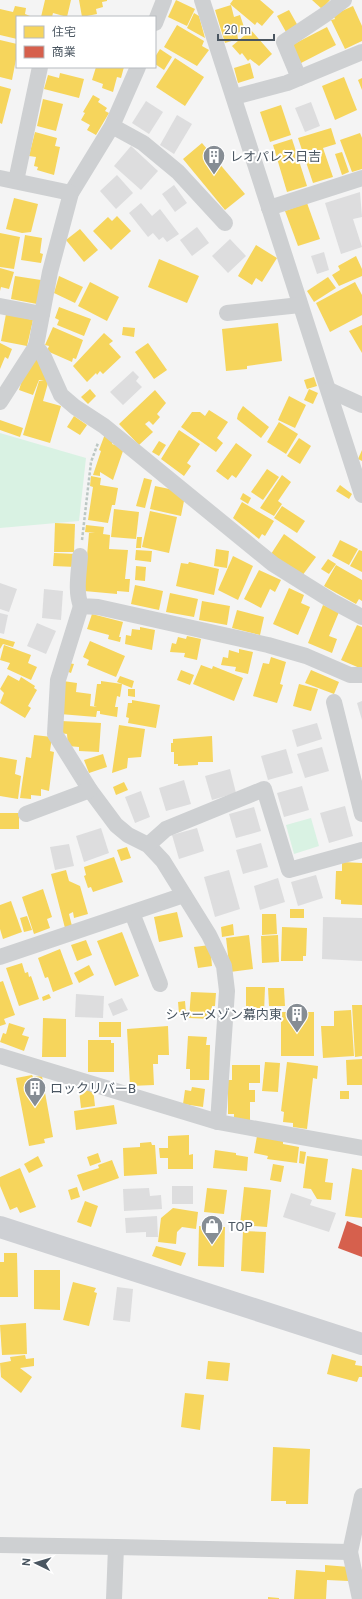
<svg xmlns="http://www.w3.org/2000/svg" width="362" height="1599" viewBox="0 0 362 1599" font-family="Roboto,'Noto Sans JP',sans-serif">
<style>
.green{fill:#d9f2e3}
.homes{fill:#f6d55c}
.shops{fill:#d6604d}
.building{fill:#ddddde}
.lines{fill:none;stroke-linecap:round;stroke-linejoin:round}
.path{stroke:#bcc7c4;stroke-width:2.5;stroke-dasharray:3 2;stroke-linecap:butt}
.street{stroke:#ced0d2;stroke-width:16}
.secondary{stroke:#ced0d4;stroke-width:22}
.labels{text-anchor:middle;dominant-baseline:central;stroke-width:4;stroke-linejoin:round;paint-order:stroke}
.poi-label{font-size:13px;fill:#4a5661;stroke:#fff;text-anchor:start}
</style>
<rect width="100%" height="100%" fill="#f4f4f4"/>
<!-- green -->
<g class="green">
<polygon points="0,433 86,458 79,521 0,528"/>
<polygon points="311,818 319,846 294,854 286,825"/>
</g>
<!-- homes -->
<g class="homes">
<polygon points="45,0 71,0 67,17 53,13 52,17 41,17"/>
<polygon points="79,0 107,0 107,1 102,2 103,7 96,9 97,14 82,17"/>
<polygon points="176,0 195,9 187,26 168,17"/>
<polygon points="233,0 260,0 274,12 262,26 257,22 255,25 230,4"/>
<polygon points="312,0 330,0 322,9"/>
<polygon points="231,5 234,17 240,15 245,30 237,33 238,39 225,43 215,10"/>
<polygon points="15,6 26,8 25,14 30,16 17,17 17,39 0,35 0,9 13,12"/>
<polygon points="353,6 362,26 362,41 345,49 331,20 335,19 333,15"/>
<polygon points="289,10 298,26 286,32 277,16"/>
<polygon points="194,13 199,16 205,38 187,28"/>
<polygon points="177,25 204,41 202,46 209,50 197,66 164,47"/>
<polygon points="327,27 336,45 301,63 292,45"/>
<polygon points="251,30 272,54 259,66 250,59 248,61 242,53 240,55 232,46"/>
<polygon points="0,40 17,44 17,54 12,80 0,77"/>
<polygon points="160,49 172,57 164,70 155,64 155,57"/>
<polygon points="175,58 204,77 185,106 156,87"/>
<polygon points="250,63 254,78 238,83 234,68"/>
<polygon points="96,67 124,67 121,78 117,77 113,92 102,88 103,84 92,80"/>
<polygon points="60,73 84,79 79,98 44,89 48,75 59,78"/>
<polygon points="344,77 357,110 335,120 322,86"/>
<polygon points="362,78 362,90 358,80"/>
<polygon points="0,86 11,89 2,124 0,123"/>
<polygon points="93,95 100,99 98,102 107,108 105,111 109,113 96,135 87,130 90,125 81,120 85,113 83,112"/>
<polygon points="43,99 63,104 56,131 37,126"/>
<polygon points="281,105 291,135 270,142 260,112"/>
<polygon points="331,128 336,144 323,148 333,177 313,183 298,138"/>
<polygon points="35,132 57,138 55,146 60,147 54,175 37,170 38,167 34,166 36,157 29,156"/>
<polygon points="360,133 362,138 362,169 352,172 340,140"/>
<polygon points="292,139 307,186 287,192 273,145"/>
<polygon points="202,143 245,194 225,210 183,159"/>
<polygon points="342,152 349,172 342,175 335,154"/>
<polygon points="14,198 38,204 31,232 22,233 6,229"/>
<polygon points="307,203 320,239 298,246 285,211"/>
<polygon points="117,216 131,231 111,250 93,231 108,217 112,221"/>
<polygon points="80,229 98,250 84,262 66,240"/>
<polygon points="0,233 20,237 14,269 0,267"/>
<polygon points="25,235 42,238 40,253 43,254 41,263 21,260"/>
<polygon points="256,245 277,258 262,282 256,278 252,285 238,276"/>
<polygon points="356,256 362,269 362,276 339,286 332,275 340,270 338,266"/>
<polygon points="159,259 199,276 187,303 148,287"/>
<polygon points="0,268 14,272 9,289 1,287 0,291"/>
<polygon points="15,276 41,280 37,304 11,299"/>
<polygon points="59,276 83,287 75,303 54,293"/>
<polygon points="328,277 336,288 314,302 307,291"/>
<polygon points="90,282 119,297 107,321 78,306"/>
<polygon points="355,282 362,295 362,315 330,332 316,303"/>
<polygon points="59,307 91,319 84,336 57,325 59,320 55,318"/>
<polygon points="6,314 33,320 27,346 1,341"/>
<polygon points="278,323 282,361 247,366 247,369 226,371 222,329"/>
<polygon points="362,325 362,353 349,331"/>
<polygon points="53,327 83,340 76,359 73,358 72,362 47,351 49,346 45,345"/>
<polygon points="123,327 135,328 134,337 122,335"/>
<polygon points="104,333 113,341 109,344 121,357 103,374 100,371 97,375 96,373 87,382 73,366"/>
<polygon points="0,343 12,349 8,359 5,357 0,369"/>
<polygon points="148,343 167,370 154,379 135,352"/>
<polygon points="33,358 42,361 48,383 43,401 61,406 50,443 23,435 39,381 44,381 39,380 33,395 19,390 25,371"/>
<polygon points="314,377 317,386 307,389 304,380"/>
<polygon points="90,389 96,396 88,404 81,397"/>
<polygon points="309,389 318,393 313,404 304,400"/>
<polygon points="155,390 166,403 157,414 160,417 153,425 149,421 145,424 153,432 139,445 119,424"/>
<polygon points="289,396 306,405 295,428 278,420"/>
<polygon points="243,406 269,427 261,438 237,419 238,414"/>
<polygon points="209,410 228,422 217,438 223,443 216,452 181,427 192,412 200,412 205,416"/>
<polygon points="74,416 87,425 80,435 67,427"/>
<polygon points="0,420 23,428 20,437 0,430"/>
<polygon points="279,422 298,434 286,454 267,442"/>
<polygon points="179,430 200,444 187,463 191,466 184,476 161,459"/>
<polygon points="105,434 114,437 112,444 124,448 113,480 100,472 100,476 93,475 101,451 99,450"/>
<polygon points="299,438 311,446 300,464 287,456"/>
<polygon points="159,441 166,445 159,456 152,452"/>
<polygon points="236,443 252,455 236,478 232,475 228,480 216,471"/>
<polygon points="362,450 362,461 358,459"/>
<polygon points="267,469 279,477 263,500 251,492"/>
<polygon points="282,475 291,482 278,501 282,504 274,516 260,508"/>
<polygon points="91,476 101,478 100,485 118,488 115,505 112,505 108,523 88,520 93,487 90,486"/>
<polygon points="144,478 152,480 145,508 136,506"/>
<polygon points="340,485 352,494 349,499 336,491"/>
<polygon points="155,486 179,491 185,496 181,516 150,509"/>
<polygon points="243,493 251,498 248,504 240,499"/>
<polygon points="242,502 274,521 265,536 262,534 259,539 233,518"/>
<polygon points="282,506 305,521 297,533 274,518"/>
<polygon points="114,509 139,512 136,539 111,537"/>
<polygon points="150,511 177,517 169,553 142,547"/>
<polygon points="55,523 75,524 74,552 54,552"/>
<polygon points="86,525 104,527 103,534 110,535 109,549 128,550 125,579 130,579 129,592 117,591 117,594 84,591 89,533 95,533 85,532"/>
<polygon points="284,534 316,557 302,576 271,554"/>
<polygon points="137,537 142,537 141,548 136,548"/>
<polygon points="340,540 358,549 349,565 332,556"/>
<polygon points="216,549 229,551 227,568 214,566"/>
<polygon points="136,550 152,551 151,562 135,560"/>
<polygon points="359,550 362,551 362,572 350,566"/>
<polygon points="54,553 76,554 76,567 53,566"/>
<polygon points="233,556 253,566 238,600 218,590"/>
<polygon points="328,559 336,564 329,574 321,569"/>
<polygon points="189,562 219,569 214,595 176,586 181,563 188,564"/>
<polygon points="336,565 362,580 362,601 359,599 356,604 324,586"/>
<polygon points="136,566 146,567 145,581 135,580"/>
<polygon points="259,570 281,580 275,592 270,589 261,608 244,599"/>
<polygon points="135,585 163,591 159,610 131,604"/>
<polygon points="289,588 304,595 301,603 310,607 298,635 273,624"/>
<polygon points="170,593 198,599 194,617 166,612"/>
<polygon points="202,601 230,606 227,625 199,620"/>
<polygon points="323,605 339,612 329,636 337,639 332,653 308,643"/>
<polygon points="237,610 264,617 260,635 232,628"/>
<polygon points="92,614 123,622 119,637 121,637 120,642 108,639 109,635 87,629"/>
<polygon points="357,625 362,627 362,669 341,660"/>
<polygon points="140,627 155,630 152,650 125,644 126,635 131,636 132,629 140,630"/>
<polygon points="187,636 201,639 197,660 184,657 185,653 170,652 172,643 176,644 178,637 186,639"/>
<polygon points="0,638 15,642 13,647 3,644 0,649"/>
<polygon points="90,641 125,656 116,677 87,665 89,660 83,657"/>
<polygon points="4,645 31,655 28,663 37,667 31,680 7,669 10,663 0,660"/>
<polygon points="239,649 253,652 248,674 235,671 236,667 221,665 223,657 228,658 229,650 239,653"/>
<polygon points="271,657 286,662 280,684 283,685 277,703 253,696 263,663 269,664"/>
<polygon points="68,663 74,664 71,673 66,671"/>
<polygon points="201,665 212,669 213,666 243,678 234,701 193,684"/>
<polygon points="181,670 194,675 190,685 177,680"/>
<polygon points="311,670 339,682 334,694 305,683"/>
<polygon points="8,675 19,681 21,677 35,686 34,688 37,690 28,706 31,708 25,718 0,703 4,693 0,689"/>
<polygon points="120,676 134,681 132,688 117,682"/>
<polygon points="63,681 77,683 76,692 91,694 90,706 97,707 94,706 97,684 101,684 101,681 122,684 120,697 117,696 115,707 118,707 117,717 100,714 100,711 97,711 96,717 60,714"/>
<polygon points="299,684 318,689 311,711 293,706"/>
<polygon points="128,689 135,689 135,697 128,696"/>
<polygon points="132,700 160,705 156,728 128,723 129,718 126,717 128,703 132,703"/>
<polygon points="61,721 101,723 99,752 79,751 79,747 68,746 67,734 60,733"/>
<polygon points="119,725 145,729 141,757 128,758 127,768 112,773"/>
<polygon points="34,735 52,737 50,751 54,752 49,791 41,789 41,796 31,795 31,799 20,798 26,757 31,758"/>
<polygon points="212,736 213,762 198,762 198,765 178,766 178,764 174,764 174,752 171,752 171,743 173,743 173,739"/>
<polygon points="103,754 107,767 89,773 84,760"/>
<polygon points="0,757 17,760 15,774 21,776 18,799 0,796"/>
<polygon points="124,782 128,790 116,795 113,787"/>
<rect x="0" y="813" width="19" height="16"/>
<polygon points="127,847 131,858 121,861 117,850"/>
<polygon points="114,857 123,882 93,892 91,887 88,888 84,876 86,875 84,867"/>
<polygon points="342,862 362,863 362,905 341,904 341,900 335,899 336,871 342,871"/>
<polygon points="66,870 69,881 80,886 88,914 74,918 73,912 69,914 72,926 65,928 51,874"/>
<polygon points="43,889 52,917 47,919 50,928 34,934 22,897"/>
<polygon points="11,901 22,932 3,939 0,929 0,905"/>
<rect x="290" y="909" width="14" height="9"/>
<polygon points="177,912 183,937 159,942 154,917"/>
<polygon points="262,914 276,914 277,934 262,935"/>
<polygon points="27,916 32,930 24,932 20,918"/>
<polygon points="233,924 234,935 222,937 221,927"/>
<polygon points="282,927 307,928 306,956 303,956 303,961 281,961"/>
<polygon points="122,932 139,976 115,986 97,941"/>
<polygon points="249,935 253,969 230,972 226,938"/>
<polygon points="278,935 279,962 262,963 261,936"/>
<polygon points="86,940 92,955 77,961 71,945"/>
<polygon points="210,945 212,966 198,968 194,947"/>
<polygon points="60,949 73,984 53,992 48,977 45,978 38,958"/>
<polygon points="22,963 25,973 28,972 29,977 31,976 39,999 19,1006 6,968"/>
<polygon points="89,965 94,975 79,983 74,973"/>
<polygon points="3,981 15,1015 4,1019 6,1024 0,1026 0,982"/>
<polygon points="246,987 265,987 264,1013 246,1012"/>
<polygon points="268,988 284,988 285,1006 269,1006"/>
<polygon points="191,992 216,993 215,1006 212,1006 211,1019 189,1018"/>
<polygon points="49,994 51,998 43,1001 42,997"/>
<polygon points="185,1001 186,1013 179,1014 178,1002"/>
<polygon points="352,1005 362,1005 362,1056 355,1057"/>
<polygon points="351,1010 354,1056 323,1058 321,1026 334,1026 334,1011"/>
<rect x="281" y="1012" width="33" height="44"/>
<polygon points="43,1018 66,1019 66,1057 42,1057"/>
<rect x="99" y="1022" width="22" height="15"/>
<polygon points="9,1023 25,1028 22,1035 29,1037 24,1051 0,1042 3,1033 6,1034"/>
<polygon points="168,1026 169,1055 158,1055 158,1064 153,1064 154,1085 130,1086 127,1029"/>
<polygon points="188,1036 207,1037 206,1045 210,1045 209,1080 190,1080 190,1069 186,1069"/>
<polygon points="88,1040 111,1040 111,1043 114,1043 114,1072 88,1072"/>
<polygon points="362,1059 362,1085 347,1085 346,1060"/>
<polygon points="265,1062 280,1063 278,1092 262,1091"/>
<polygon points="287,1062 318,1066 317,1079 313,1078 307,1129 293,1127 293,1123 283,1122 284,1112 281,1111"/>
<polygon points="232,1065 260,1065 260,1083 249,1083 249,1090 255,1090 255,1102 250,1102 250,1120 234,1120 234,1114 228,1114 228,1080 232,1080"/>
<polygon points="32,1075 33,1077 42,1076 53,1137 44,1139 45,1143 29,1146 16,1078"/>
<polygon points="192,1087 205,1089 203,1107 183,1104 185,1090 191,1091"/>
<polygon points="93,1088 95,1106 81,1108 79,1090"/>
<rect x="340" y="1091" width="9" height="8"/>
<polygon points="114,1105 117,1124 76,1130 74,1111"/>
<polygon points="189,1135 189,1155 193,1154 193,1169 168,1169 168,1158 160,1158 159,1148 168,1148 168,1136"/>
<polygon points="257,1136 283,1140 283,1144 299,1147 297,1163 267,1159 268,1156 254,1153"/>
<polygon points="151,1142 152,1145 155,1145 157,1174 124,1176 123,1148 140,1147 140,1143"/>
<polygon points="215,1150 236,1153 236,1155 248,1157 247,1171 213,1168"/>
<polygon points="300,1151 306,1152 304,1164 299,1163"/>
<polygon points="98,1153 101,1162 90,1166 87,1157"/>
<polygon points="38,1156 43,1166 29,1173 24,1164"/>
<polygon points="307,1156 328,1159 325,1182 333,1183 331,1200 317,1199 311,1189 303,1188"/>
<polygon points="112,1160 119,1178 83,1191 77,1175 99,1168 98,1165"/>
<polygon points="273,1164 284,1166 281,1182 270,1180"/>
<polygon points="20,1168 36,1207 20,1213 17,1207 10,1210 0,1186 0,1177"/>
<polygon points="352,1168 362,1170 362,1218 345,1216"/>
<polygon points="77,1187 80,1197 71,1200 68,1190"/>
<polygon points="244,1187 271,1190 267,1227 240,1225"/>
<polygon points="207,1188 227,1190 224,1214 204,1212"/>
<polygon points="85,1201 98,1206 91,1227 77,1222"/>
<polygon points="173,1208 198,1212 196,1229 182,1227 177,1232 176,1244 158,1242 161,1218"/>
<polygon points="199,1226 225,1227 224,1267 198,1266"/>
<polygon points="243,1231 266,1232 264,1273 241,1271"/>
<polygon points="156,1246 186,1253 181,1266 152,1256"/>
<polygon points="4,1253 17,1253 18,1297 0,1297 0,1262 4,1262"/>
<polygon points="34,1270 60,1270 60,1310 34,1309"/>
<polygon points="73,1282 96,1288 94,1292 97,1293 89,1326 63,1320"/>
<polygon points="26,1323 27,1354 2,1355 0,1325"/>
<polygon points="332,1354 356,1361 355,1365 362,1366 362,1377 359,1377 357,1382 327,1374"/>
<polygon points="25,1355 26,1359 34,1358 34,1366 20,1368 32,1377 21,1393 1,1377 0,1363 11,1361 10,1357"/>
<polygon points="208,1361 230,1363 228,1381 206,1379"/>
<polygon points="185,1393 204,1395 200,1430 181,1427"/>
<polygon points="273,1447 310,1449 308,1504 286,1504 286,1501 271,1501"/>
<polygon points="325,1565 349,1567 348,1581 327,1580 326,1599 294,1599 296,1570 325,1572"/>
<polygon points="268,1597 279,1598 279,1599 268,1599"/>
</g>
<!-- shops -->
<polygon class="shops" points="347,1221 362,1227 362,1257 338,1248"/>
<!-- building -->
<g class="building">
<polygon points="146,101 163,112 149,134 132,123"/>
<polygon points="311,102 320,126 305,132 295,108"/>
<polygon points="177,115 192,124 174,154 160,145"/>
<polygon points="131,146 158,171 141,190 114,166"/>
<polygon points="117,175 133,193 116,209 100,191"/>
<polygon points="174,185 187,203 175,212 162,194"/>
<polygon points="360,192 362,217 353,219 362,247 341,254 325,203"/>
<polygon points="141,203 152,216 160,209 179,234 167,242 163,237 159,240 153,233 148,237 129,213"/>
<polygon points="197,227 209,243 192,256 180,240"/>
<polygon points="230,239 246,256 228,273 212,256"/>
<polygon points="324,252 329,270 317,274 311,256"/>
<polygon points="133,371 139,377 136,381 142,387 123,405 110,392"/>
<polygon points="0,583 17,589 9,612 0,609"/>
<polygon points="44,589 63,591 61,620 42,618"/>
<polygon points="0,613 8,615 4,634 0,633"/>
<polygon points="37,623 56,631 46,654 27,646"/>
<polygon points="362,701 362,720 357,703"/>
<polygon points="317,723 322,739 297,747 292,730"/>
<polygon points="322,747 329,771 305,778 297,754"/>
<polygon points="286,749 293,773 268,780 261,756"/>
<polygon points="230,769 236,793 212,800 205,776"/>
<polygon points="184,780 191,804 166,811 159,788"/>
<polygon points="302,786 309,810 284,817 277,793"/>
<polygon points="141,791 150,817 135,823 125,797"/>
<polygon points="345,806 353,836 329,843 320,813"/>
<polygon points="254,807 261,831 236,838 229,814"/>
<polygon points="101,828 109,853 84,862 76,836"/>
<polygon points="197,828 204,851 179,859 172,835"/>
<polygon points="261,843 268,867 243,874 236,850"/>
<polygon points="69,844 74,866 55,870 50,847"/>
<polygon points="229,870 240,909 215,917 204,877"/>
<polygon points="316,875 323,898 298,906 291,882"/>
<polygon points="278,878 285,902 260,910 254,886"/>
<polygon points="323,917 362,918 362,961 322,959"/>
<polygon points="76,994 104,996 103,1018 75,1017"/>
<polygon points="122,998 128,1010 113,1016 108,1004"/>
<rect x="172" y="1186" width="21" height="18"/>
<polygon points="149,1188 150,1196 161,1195 162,1209 124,1211 123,1189"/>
<polygon points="291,1193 312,1200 310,1205 336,1213 329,1232 283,1217"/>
<polygon points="157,1216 158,1237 146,1237 146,1232 126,1233 125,1218"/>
<polygon points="117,1287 133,1289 130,1322 113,1320"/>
</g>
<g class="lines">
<!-- path -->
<polyline class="path" points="82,540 91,462 98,443"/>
<!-- street -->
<g class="street">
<polyline points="202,0 362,495"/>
<polyline points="155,23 164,0"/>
<polyline points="138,67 112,126 71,193 50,272 36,346 44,357 61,395 75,407 104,426 273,564 332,601 362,617"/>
<polyline points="299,78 284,42 326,14 344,0"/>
<polyline points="234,97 287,83 362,52"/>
<polyline points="112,126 143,143 178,172 225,223"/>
<polyline points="0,178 71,193"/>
<polyline points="16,181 40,67"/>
<polyline points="269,208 362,178"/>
<polyline points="0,306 42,314"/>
<polyline points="227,313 300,305"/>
<polyline points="329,390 362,405"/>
<polyline points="0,402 36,346"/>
<path d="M80,556c-1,17 -5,35 1,50l17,1 170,38 38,11 44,19h12"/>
<polyline points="81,606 58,680 55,734 90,790 116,825 128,835 148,845 163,861 209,935 224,966 227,991 218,1122"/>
<polyline points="334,702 362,814"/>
<polyline points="26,814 90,790"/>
<polyline points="148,845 166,829 264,789 289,870 362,850"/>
<polyline points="132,913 160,984"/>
<polyline points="0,957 184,895"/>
<polyline points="0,1056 218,1122 362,1148"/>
<polyline points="0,1545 116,1547"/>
<polyline points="114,1599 116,1547 350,1552"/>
<polyline points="360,1599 350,1552 362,1496"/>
</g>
<!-- secondary -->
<polyline class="secondary" points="0,1227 362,1344"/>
</g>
<!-- icons -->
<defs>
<g id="building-pin" transform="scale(1.15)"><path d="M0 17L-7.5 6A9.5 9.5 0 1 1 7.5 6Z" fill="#868d94" stroke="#fff"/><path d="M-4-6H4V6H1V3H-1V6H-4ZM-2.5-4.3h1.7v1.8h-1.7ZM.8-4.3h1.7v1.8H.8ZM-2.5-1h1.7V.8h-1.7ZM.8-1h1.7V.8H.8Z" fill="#fff"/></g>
<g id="shop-pin" transform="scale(1.15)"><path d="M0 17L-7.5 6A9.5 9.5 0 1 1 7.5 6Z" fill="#868d94" stroke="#fff"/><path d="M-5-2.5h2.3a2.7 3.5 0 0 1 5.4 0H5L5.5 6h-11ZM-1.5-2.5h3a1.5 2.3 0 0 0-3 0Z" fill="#fff"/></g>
</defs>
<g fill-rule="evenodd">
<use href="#building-pin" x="214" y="156"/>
<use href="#building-pin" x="297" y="1014"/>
<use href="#building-pin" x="35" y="1088"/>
<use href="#shop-pin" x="212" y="1226"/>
</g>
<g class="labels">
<!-- poi labels -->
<g class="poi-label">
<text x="230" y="156">レオパレス日吉</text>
<text x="282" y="1014" text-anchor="end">シャーメゾン幕内東</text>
<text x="50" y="1088">ロックリバーB</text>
<text x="228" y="1226">TOP</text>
</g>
</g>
<!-- legend -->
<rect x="16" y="16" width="140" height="52" fill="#ffffff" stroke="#b7bbc0"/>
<rect x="24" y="26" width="20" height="12" fill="#f6d55c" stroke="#b7bbc0"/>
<text x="52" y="36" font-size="12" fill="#4a5661">住宅</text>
<rect x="24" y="46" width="20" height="12" fill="#d6604d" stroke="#b7bbc0"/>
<text x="52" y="56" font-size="12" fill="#4a5661">商業</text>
<!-- north arrow -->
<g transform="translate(36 1563) rotate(275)" stroke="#ffffff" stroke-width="3" paint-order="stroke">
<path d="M0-3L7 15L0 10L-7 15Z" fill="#4a5661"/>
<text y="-6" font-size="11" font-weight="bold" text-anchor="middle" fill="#4a5661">N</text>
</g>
<!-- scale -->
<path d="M218 34v6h56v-6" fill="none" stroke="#4a5661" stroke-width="2"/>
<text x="224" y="34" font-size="12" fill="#4a5661" stroke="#ffffff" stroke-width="3" paint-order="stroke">20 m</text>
</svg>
